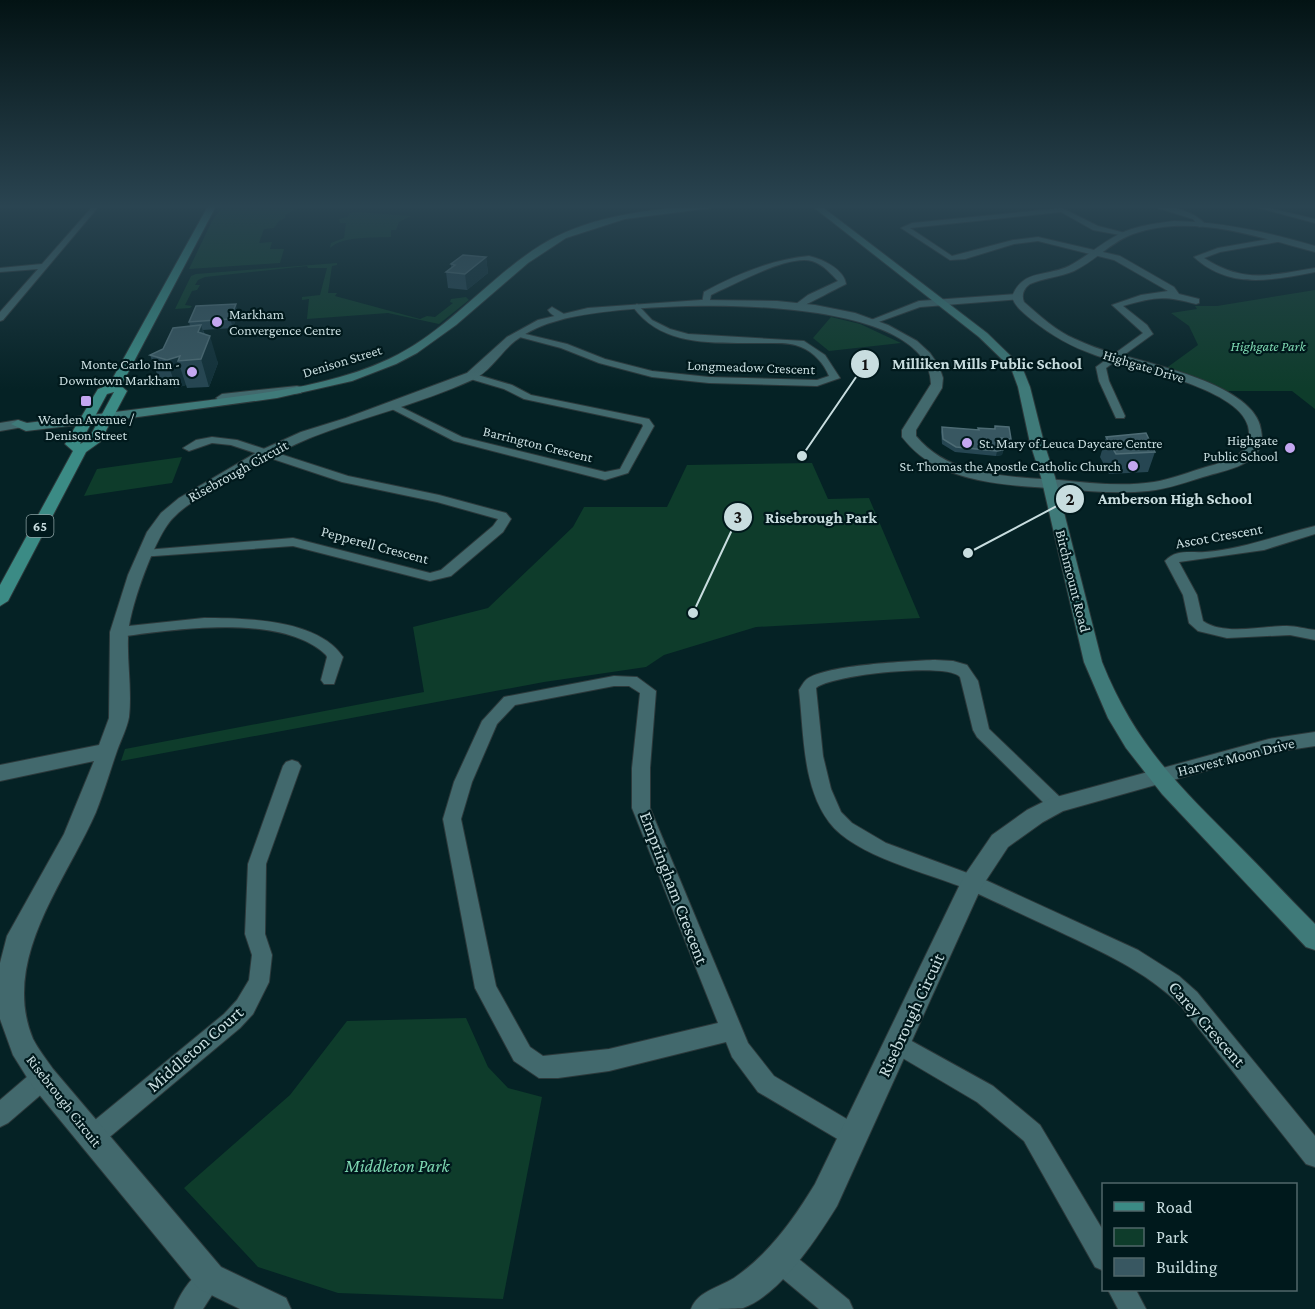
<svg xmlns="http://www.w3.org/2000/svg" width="1315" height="1309" viewBox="0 0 1315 1309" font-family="'Crimson Pro',serif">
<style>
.green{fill:#0e3c2b}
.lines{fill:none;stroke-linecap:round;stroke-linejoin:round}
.minor-casing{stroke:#2c393b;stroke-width:2}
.tertiary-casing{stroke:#2c393b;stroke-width:2}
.secondary-casing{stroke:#2c393b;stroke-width:2}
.primary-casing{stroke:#2c393b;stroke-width:2}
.minor{fill:#42696d;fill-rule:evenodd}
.tertiary{fill:#42696d;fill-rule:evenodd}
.secondary{fill:#3f7a79;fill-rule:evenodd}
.primary{fill:#3b8b85;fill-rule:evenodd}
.wall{fill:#264652}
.shaded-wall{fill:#123139}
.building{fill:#385761;stroke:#4e6c75;stroke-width:1.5}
.poi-dot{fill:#c4a7f1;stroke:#00191c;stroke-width:2}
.labels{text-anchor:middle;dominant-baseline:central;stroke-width:4.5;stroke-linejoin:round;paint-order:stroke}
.far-poi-label{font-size:14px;fill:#c8dddf;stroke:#00191c;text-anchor:end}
.far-park-label{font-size:14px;font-style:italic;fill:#7dd7b1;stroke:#00191c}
.far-street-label{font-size:14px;fill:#c8dddf;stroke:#00191c}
.shield{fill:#00191c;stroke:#8ca2a4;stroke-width:1.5}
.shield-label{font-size:14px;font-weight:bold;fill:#c8dddf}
.street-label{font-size:15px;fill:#c8dddf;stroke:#00191c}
.near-street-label{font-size:18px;fill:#c8dddf;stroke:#00191c}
.near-park-label{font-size:18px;font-style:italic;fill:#7dd7b1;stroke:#00191c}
.leader{fill:none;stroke:#c8dddf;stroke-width:2}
.callout-dot{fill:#c8dddf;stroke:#00191c;stroke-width:2}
.mark-label{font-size:18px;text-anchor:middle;font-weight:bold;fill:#111}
.callout-label{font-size:16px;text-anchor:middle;font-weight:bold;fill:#c8dddf;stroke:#00191c;stroke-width:4.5;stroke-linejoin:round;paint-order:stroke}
</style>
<rect width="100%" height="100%" fill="#052225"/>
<!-- green -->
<g class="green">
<polygon points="223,206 302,206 285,215 285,218 279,221 274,228 264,229 259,243 272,242 270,249 284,249 280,263 189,269 212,221"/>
<path d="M356,212l55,4 -12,6 -3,8h-5v7c-20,1 -48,-1 -61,11l1,-5 13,-5 2,-15h-6l-1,-4 8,-2 3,-4z"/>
<polygon points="337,263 337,265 332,266 328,293 337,293 335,296 420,319 427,316 435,317 453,303 450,302 451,299 466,297 469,300 439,324 388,313 307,319 309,299 302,300 302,297 320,295 327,268 308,268 307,266 205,277 198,280 195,285 200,285 197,290 192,291 185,305 192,306 190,308 175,309 191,276 196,274"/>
<polygon points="1315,290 1315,409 1292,391 1220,391 1165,369 1198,345 1189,326 1171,313 1197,309 1195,306 1217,306"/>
<polygon points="831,317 860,324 901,343 829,351 813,338"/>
<polygon points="182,457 172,483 84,496 97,469"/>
<polygon points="812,463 828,499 869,498 920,618 756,627 664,655 646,667 544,682 121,761 125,749 424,692 413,627 488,608 573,527 584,507 667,507 687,465"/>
<polygon points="466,1018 488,1067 508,1088 542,1097 503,1299 338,1293 258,1267 184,1188 290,1095 347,1021"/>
</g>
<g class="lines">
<!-- minor casing -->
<g class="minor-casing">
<g id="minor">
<polygon points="93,206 99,206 3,320 0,321 0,312 38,269 0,272 0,268 42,264"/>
<path d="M1151,206c17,-2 44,5 55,19l-7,2 -6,-8z"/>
<polygon points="1251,206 1260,206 1315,219 1315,223"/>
<path d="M1062,208l36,18 31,8 -4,2 -32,-6 -32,-18 -151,16 42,28 61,-16 25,-3 82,19 54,31 5,7 20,5v4l-3,1c-32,-9 -42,-7 -73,2l24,19 6,9 -47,34 3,13 16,35 -1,2h-8l-1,-2 -16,-35 -3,-14 47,-34 -31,-28 29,-10 27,-4 -54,-31 -76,-19 -24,3 -49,15 -15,1 -49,-32 11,-5z"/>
<path d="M1280,237l4,2 -1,2 -63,11 -16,6c40,26 67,17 111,10v4c-43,8 -85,18 -121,-15l24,-9z"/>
<path d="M809,256c13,3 35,13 37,28 -9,4 -44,24 -50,24v-4l12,-9 30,-14c-7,-7 -15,-17 -26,-20 -24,-6 -70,20 -93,30l-8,4 -2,10 -7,-2 2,-11c31,-17 69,-33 105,-36z"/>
<polygon points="1017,294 1021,297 1020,299 920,307 873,324 866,322 919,301"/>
<path d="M637,304l15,16 18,9 18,5 116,7 21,14 15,23 -23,8 -108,-3 -57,-6 -53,-14 -38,-15 -49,-13 5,-3 50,12 38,15 47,12 57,6 108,3 12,-4c-5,-12 -15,-24 -28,-29 -10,-5 -25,-4 -36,-4 -48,-1 -101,6 -132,-36z"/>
<path d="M552,307l12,7v4c-6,1 -13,-3 -16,-8z"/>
<polygon points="471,373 512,385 531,395 649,419 654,426 628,473 605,480 454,441 386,406 395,404 462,437 605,472 620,469 643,426 642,424 524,399 504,389 467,378 467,374"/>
<polygon points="212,437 237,440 348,476 439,495 506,513 511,519 503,532 451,576 430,581 293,546 140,557 138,554 140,551 145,550 293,538 430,573 441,570 493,526 498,519 437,502 342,482 231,445 212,443 189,451 183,448 196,440"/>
<path d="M1315,526v8l-51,16 -85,12 18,33 6,26c21,15 59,5 84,5 9,0 19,3 28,4v10l-25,-5 -63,3 -29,-7 -9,-8 -6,-28 -18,-34c11,-12 25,-8 40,-9 38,-3 73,-17 110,-26z"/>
<path d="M204,618c40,0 114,1 139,39l-9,27h-10l-3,-4 6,-23 -1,-2c-43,-42 -152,-26 -207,-18l-7,-5 7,-5z"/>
<path d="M935,660l18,1 14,4 11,16 11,48 74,71 3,5 -3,5 -6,2 -6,-2 -74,-73 -4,-7 -13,-53c-12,-15 -130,-2 -144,11l7,68 8,33 10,23 11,11 34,20 95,35 157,72 41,26 18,16 118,144v31l-9,-3 -125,-158c-35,-35 -79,-54 -123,-75 -31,-14 -61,-29 -91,-42 -39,-16 -113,-33 -138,-67 -27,-36 -25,-90 -30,-132 2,-3 5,-9 8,-11 19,-14 103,-18 128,-19z"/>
<path d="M614,676l23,1 19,14 -6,77v40l98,235 26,33 88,52 4,8 -4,8 -8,4 -8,-4 -88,-52 -26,-35 -6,-15 -117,29 -51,7h-19l-25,-17 -39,-73 -32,-169 11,-37 28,-61 22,-24zM614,686h15l11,7 -8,75v40l86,215 -109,26 -66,7 -13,-9 -34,-61 -35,-167 11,-37 25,-58 18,-19z"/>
<polygon points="292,760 298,762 301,766 266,864 265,934 272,955 269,982 253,1014 240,1028 100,1145 92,1149 84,1145 80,1137 84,1129 224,1014 237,1000 249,980 252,955 245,934 248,864 283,766 286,762"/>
<polygon points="897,1033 993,1086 1040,1125 1104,1232 1104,1271 1095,1267 1024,1141 977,1102 889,1050 886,1043 889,1036"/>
<polygon points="43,1067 51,1070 54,1078 51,1086 8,1123 0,1127 0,1100 35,1070"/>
<polygon points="780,1247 789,1251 849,1300 853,1309 819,1309 771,1269 767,1260 771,1251"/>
<path d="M210,1265l9,4 4,9 -20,31h-29c6,-16 20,-37 36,-44z"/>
<polygon points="1108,1290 1136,1290 1146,1309 1118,1309"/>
</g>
</g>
<!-- tertiary casing -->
<g class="tertiary-casing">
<g id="tertiary">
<path d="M1174,221c48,1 94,11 141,25v6c-57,-15 -123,-39 -182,-18 -22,8 -38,27 -59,37 -14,6 -30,7 -44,13 -6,4 -9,11 -6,18 16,14 32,29 51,37 13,6 26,11 39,14 36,11 142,32 147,77 1,6 2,12 -1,18 -9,18 -33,22 -50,27 -21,6 -41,14 -62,16 -29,3 -58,0 -87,-2 -39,-3 -83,-4 -120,-21 -16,-7 -29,-18 -39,-31v-7l29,-46c-1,-99 -307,-83 -371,-64 -16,4 -32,11 -45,21 -15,12 -25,31 -43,39 -52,24 -109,37 -162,58 -29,12 -56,28 -83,44 -18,11 -39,20 -54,36 -18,18 -45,94 -45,120 -1,25 4,53 1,79 -2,11 -8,23 -12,34 -7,20 -13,41 -21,61 -30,69 -96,148 -63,227 5,10 13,20 20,30l168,198 65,31 5,11h-51l-41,-20 -166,-202 -20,-32 -13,-36v-56l7,-27 57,-102 30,-73 -94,20v-16l99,-20 10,-27 1,-86 18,-57 19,-43 14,-19 18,-15 80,-47 42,-19 45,-14 121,-45 40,-36 31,-17 50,-12 113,-8 76,1 38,4 40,8 33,12 29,16 13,12 9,13 4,12 -1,10 -26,42v6c14,17 32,27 53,33 29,8 60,9 90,11 31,3 63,7 95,2 18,-3 35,-10 52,-15 22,-6 49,-13 42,-41 -10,-39 -119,-59 -153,-71 -23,-8 -43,-19 -63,-35 -8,-7 -17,-13 -20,-23 10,-28 34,-20 57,-31 15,-8 28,-19 43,-28 19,-12 40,-14 62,-17z"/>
<polygon points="297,386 301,387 301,393 222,402 216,398 222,394"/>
<polygon points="18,420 25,424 23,427 0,431 0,423"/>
<path d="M1315,732v14l-46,7 -206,58 -20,11 -35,25 -27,41 -144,318c-20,32 -57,89 -94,102 -12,1 -39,1 -52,1 7,-18 27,-21 43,-31 35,-24 59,-58 81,-94l149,-308 28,-41 35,-25 22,-11 220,-60z"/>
</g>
</g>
<!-- secondary casing -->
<g class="secondary-casing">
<g id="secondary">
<path d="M689,206h26l-4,2 -86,11 -59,19 -38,25 -72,62 -39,28 -21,11 -44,17 -75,17 -183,25 -68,8 -15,-7 7,-4 9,3c59,-7 117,-15 176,-22 62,-8 128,-15 186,-42 58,-27 98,-80 152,-114 44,-27 97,-34 148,-39z"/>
<path d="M812,206h9l166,127 35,34 8,20 14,56 11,34 47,185c33,83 78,125 139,186 25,25 49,51 74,76v26l-9,-3 -144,-153 -36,-46 -18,-30 -24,-56 -43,-185 -11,-34 -12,-56 -7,-19 -32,-31z"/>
</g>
</g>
<!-- primary casing -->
<g class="primary-casing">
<path id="primary" d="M208,206h8l-95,180 6,5 -27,51 -14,10 -78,149 -8,5v-21l73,-134 -8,-7 33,-55 11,-4zM114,392l-26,48 -8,4 27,-50z"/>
</g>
<!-- minor -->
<use href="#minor" class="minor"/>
<!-- tertiary -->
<use href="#tertiary" class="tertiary"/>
<!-- secondary -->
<use href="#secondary" class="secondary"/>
<!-- primary -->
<use href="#primary" class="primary"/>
</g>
<!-- wall -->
<g class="wall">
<polygon points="486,257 488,273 467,290 448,288 446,272 451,268 451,264"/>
<polygon points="238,312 233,328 203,330 218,363 209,387 187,388 186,385 176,388 160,382 150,355 163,349 190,326 189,322"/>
<polygon points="942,427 977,430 978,428 1011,439 1010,444 1002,443 1003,450 1002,455 996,456 955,452 942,444 941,432"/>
<polygon points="1106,437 1155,452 1148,472 1109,474 1100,457"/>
</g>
<!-- shaded-wall -->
<g class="shaded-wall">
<polygon points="486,257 488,273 467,290 465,274"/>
<polygon points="236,304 238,312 233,328 230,319"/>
<polygon points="201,325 207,344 210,336 218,363 209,387 201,359 198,332"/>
<polygon points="180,356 178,361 186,385 176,388 167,360"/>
<polygon points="1003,450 1002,455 996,456 997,451"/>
</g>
<!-- building -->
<g class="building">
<polygon points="463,255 486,257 465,274 446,272 455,265 451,264"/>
<polygon points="236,304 230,319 189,322 196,306"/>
<polygon points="201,325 198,332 210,336 201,359 178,361 180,356 167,360 150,355 163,349 173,328"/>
<polygon points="995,426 1009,427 1011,439 1001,438 1003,450 997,451 956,447 943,439 942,427 979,430 978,428 995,429"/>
<polygon points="1146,433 1155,452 1116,454 1106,437"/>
</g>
<!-- sky -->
<linearGradient id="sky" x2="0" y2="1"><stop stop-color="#031314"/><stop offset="0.53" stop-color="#2a4451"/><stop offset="1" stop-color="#2a4451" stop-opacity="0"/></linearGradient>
<rect width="1315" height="389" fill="url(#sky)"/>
<!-- markers -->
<g class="poi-dot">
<circle cx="217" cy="322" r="6"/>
<circle cx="192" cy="372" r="6"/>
<rect x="80" y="395" width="12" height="12" rx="3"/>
<circle cx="967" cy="443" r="6"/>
<circle cx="1290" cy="448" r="6"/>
<circle cx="1133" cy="466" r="6"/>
</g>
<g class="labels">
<!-- far-poi labels -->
<g class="far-poi-label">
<text x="229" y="314" text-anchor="start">Markham<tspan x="229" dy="16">Convergence Centre</tspan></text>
<text x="180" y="364">Monte Carlo Inn -<tspan x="180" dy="16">Downtown Markham</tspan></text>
<text x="86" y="419" text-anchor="middle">Warden Avenue /<tspan x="86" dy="16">Denison Street</tspan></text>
<text x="1278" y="440">Highgate<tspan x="1278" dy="16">Public School</tspan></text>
<text x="979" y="443" text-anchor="start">St. Mary of Leuca Daycare Centre</text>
<text x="1121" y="466">St. Thomas the Apostle Catholic Church</text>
</g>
<!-- far-park labels -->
<g class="far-park-label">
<text x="1268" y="346">Highgate Park</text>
</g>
<!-- far-street labels -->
<g class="far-street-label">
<text transform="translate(342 361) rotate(-17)">Denison Street</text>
<text transform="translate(1144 366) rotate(17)">Highgate Drive</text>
<text transform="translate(751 367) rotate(2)">Longmeadow Crescent</text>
<text transform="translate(538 444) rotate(14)">Barrington Crescent</text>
</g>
<!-- shield labels -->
<rect class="shield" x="26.5" y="515" width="27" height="22" rx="4.5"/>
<g class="shield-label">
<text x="40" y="526">65</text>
</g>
<!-- street labels -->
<g class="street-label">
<text transform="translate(238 471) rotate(-29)">Risebrough Circuit</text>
<text transform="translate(1219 536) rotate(-10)">Ascot Crescent</text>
<text transform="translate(375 545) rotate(15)">Pepperell Crescent</text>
<text transform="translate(1073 581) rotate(76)">Birchmount Road</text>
<text transform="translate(1236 757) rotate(-14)">Harvest Moon Drive</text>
<text transform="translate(64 1101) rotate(52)">Risebrough Circuit</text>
</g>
<!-- near-street labels -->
<g class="near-street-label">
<text transform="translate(674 888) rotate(69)">Empringham Crescent</text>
<text transform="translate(911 1015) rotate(-65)">Risebrough Circuit</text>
<text transform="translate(1207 1024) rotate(49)">Carey Crescent</text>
<text transform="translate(195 1049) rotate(-41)">Middleton Court</text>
</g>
<!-- near-park labels -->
<g class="near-park-label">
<text x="397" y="1166">Middleton Park</text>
</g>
</g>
<!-- callouts -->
<path class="leader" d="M802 456L865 364M968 553L1070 499M693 613L738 517"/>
<g class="callout-dot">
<circle cx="802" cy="456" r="6"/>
<circle cx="968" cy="553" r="6"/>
<circle cx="693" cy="613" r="6"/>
<circle cx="865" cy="364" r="15"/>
<circle cx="1070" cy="499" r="15"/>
<circle cx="738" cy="517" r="15"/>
</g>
<g class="mark-label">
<text x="865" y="370">1</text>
<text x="1070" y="505">2</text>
<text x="738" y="523">3</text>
</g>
<g class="callout-label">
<text x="987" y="369">Milliken Mills Public School</text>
<text x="1175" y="504">Amberson High School</text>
<text x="821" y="523">Risebrough Park</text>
</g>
<!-- legend -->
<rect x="1102" y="1183" width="195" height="108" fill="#00191c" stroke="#50676a" stroke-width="1.5"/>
<rect x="1114" y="1202" width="30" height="9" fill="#3b8b85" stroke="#50676a" stroke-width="1.5"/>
<text x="1156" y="1213" font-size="18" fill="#c8dddf">Road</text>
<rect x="1114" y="1228" width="30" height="18" fill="#0e3c2b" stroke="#50676a" stroke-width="1.5"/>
<text x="1156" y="1243" font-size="18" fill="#c8dddf">Park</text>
<rect x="1114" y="1258" width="30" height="18" fill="#385761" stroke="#50676a" stroke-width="1.5"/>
<text x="1156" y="1273" font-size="18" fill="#c8dddf">Building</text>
</svg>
